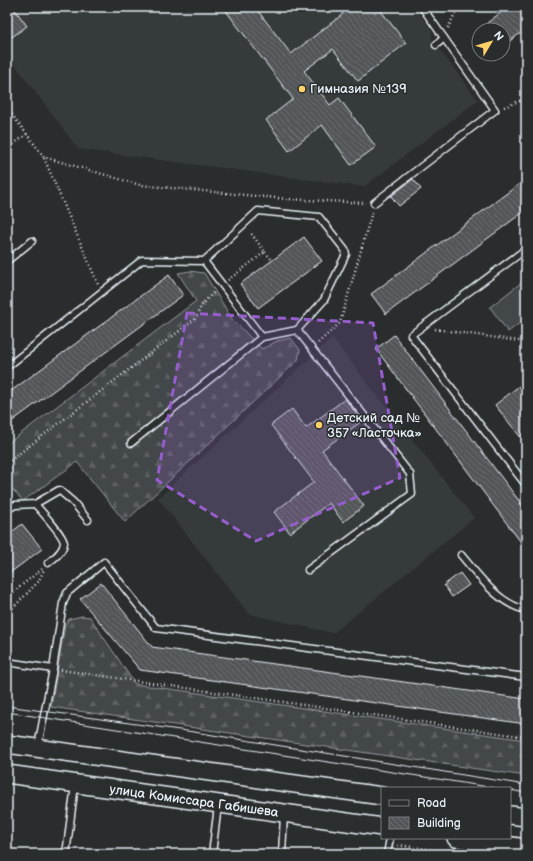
<svg xmlns="http://www.w3.org/2000/svg" width="533" height="861" viewBox="0 0 533 861" font-family="'Balsamiq Sans',sans-serif">
<style>
.built{fill:#363a3b}
.forest{fill:url(#forest-firs);stroke:#959ca0}
.pitch{fill:#424648;stroke:#959ca0}
.building{fill:url(#building-back-hatch);stroke:#e8f1f8}
.lines{fill:none;stroke-linecap:round;stroke-linejoin:round}
.lane-casing{stroke:#e8f1f8;stroke-width:9}
.secondary-casing{stroke:#e8f1f8;stroke-width:20}
.path{stroke:#e8f1f8;stroke-width:2.5;stroke-dasharray:1 3;stroke-linecap:butt}
.lane{stroke:#2a2d2e;stroke-width:6}
.secondary{stroke:#2a2d2e;stroke-width:17}
.tram{stroke:#e8f1f8;stroke-width:1}
.marked{fill:#965dcd;fill-opacity:0.2;stroke:#965dcd;stroke-width:3;stroke-dasharray:8 5;stroke-linejoin:round}
.poi-dot{fill:#ffd166;stroke:#2a2d2e;stroke-width:1.5}
.labels{text-anchor:middle;dominant-baseline:central;stroke-width:3;stroke-linejoin:round;paint-order:stroke}
.poi-label{font-size:13px;fill:#e8f1f8;stroke:#2a2d2e;text-anchor:start}
.street-label{font-size:13px;fill:#e8f1f8;stroke:#2a2d2e}
</style>
<defs>
<pattern id="forest-firs" width="22" height="20" patternUnits="userSpaceOnUse"><rect width="22" height="20" fill="#424648"/><path d="M5 1l3.5 6h-7zM16 11l3.5 6h-7z" fill="#5d6163"/></pattern>
<pattern id="building-back-hatch" width="6" height="6" patternUnits="userSpaceOnUse"><rect width="6" height="6" fill="#535759"/><path d="M-1 5l2 2M0 0l6 6M5-1l2 2" fill="none" stroke="#6c7072"/></pattern>
</defs>
<rect width="100%" height="100%" fill="#2a2d2e"/>
<filter id="ink" filterUnits="userSpaceOnUse"><feTurbulence type="fractalNoise" baseFrequency=".025" numOctaves="2"/><feDisplacementMap in="SourceGraphic" scale="8" xChannelSelector="R" yChannelSelector="G"/><feConvolveMatrix kernelMatrix="1 2 1 2 8 2 1 2 1" color-interpolation-filters="sRGB"/></filter>
<g filter="url(#ink)">
<!-- built -->
<g class="built">
<polygon points="7,7 414,7 432,31 432,40 478,100 364,187 78,149 7,54"/>
<polygon points="332,338 474,518 333,633 249,614 158,498"/>
</g>
<!-- forest -->
<g class="forest">
<polygon points="190,271 204,273 232,319 262,349 277,341 291,338 300,350 298,360 125,522 77,462 23,501 7,483 7,444 196,301 178,273"/>
<polygon points="82,616 90,617 135,684 526,740 526,776 51,707 65,625 69,619"/>
</g>
<!-- pitch -->
<polygon class="pitch" points="526,279 526,318 508,332 490,307"/>
<!-- building -->
<g class="building">
<polygon points="7,7 13,7 27,26 12,37 7,31"/>
<polygon points="223,7 255,7 291,54 343,14 338,7 378,7 406,43 358,81 333,49 304,71 330,105 339,98 376,147 351,165 322,125 289,151 266,120 293,99"/>
<polygon points="508,7 526,7 526,29 503,46 503,30 493,30 487,23"/>
<polygon points="413,179 421,189 399,206 391,196"/>
<polygon points="526,179 526,210 386,314 371,294"/>
<polygon points="304,237 322,261 258,308 240,284"/>
<polygon points="169,275 183,295 7,425 7,394"/>
<polygon points="394,335 526,510 526,549 376,349"/>
<polygon points="519,386 526,394 526,444 495,405"/>
<polygon points="345,399 362,421 322,450 364,506 343,522 329,503 290,533 274,512 314,482 271,425 292,409 306,428"/>
<polygon points="22,524 42,549 7,575 7,536"/>
<polygon points="460,573 469,585 452,597 444,585"/>
<polygon points="101,583 152,647 526,699 526,724 140,670 80,599"/>
</g>
<g class="lines">
<!-- lane casing -->
<g class="lane-casing">
<g id="lane">
<polyline points="422,7 444,38 436,45"/>
<polyline points="374,203 495,110 444,38"/>
<polyline points="526,249 411,335 526,485"/>
<polyline points="7,261 32,241"/>
<polyline points="204,261 262,337 297,330 410,474 412,494 308,570"/>
<polyline points="7,367 142,260 204,261 258,211 319,217 345,250 346,254 324,300 297,330"/>
<polyline points="131,443 262,337"/>
<path d="M35,504c6,7 29,32 29,39 -1,9 -10,15 -16,20"/>
<polyline points="7,510 15,505 35,504 59,490 73,502 88,520"/>
<path d="M461,555c18,21 36,48 65,55"/>
<polyline points="7,662 53,669"/>
<polyline points="38,746 53,669 63,603 67,593 104,562 156,628 526,677"/>
<polyline points="66,854 75,785"/>
<polyline points="212,854 218,806"/>
<polyline points="282,854 284,815"/>
<polyline points="387,854 390,838"/>
</g>
</g>
<!-- secondary casing -->
<g class="secondary-casing">
<g id="secondary">
<polyline points="7,744 382,796"/>
<polyline points="7,774 382,827"/>
<polyline points="510,815 526,817"/>
<polyline points="456,838 526,848"/>
</g>
</g>
<!-- path -->
<g class="path">
<polyline points="448,28 458,7"/>
<polyline points="520,101 526,94"/>
<polyline points="504,107 520,101 526,103"/>
<polyline points="7,108 44,157 140,185 288,199 366,203"/>
<polyline points="7,149 27,134"/>
<polyline points="44,158 98,284"/>
<polyline points="265,252 272,260"/>
<polyline points="228,280 265,252 250,232"/>
<polyline points="435,329 526,342"/>
<polyline points="318,343 340,323 372,212"/>
<polyline points="7,463 195,319 203,303 215,291"/>
<polyline points="7,597 42,569"/>
<polyline points="7,614 38,582 44,570"/>
<polyline points="61,670 526,737"/>
<polyline points="398,845 449,852"/>
</g>
<!-- lane -->
<use href="#lane" class="lane"/>
<!-- secondary -->
<use href="#secondary" class="secondary"/>
<!-- tram -->
<g class="tram">
<polyline points="7,706 194,732 526,785"/>
<polyline points="7,712 495,788"/>
<polyline points="510,790 526,793"/>
</g>
</g>
</g>
<!-- marked area -->
<path class="marked" d="M187,313l186,10 27,155 -144,63 -99,-61z"/>
<!-- markers -->
<g class="poi-dot">
<circle cx="302" cy="89" r="4"/>
<circle cx="319" cy="425" r="4"/>
</g>
<g class="labels">
<!-- poi labels -->
<g class="poi-label">
<text x="310" y="89">Гимназия №139</text>
<text x="327" y="418">Детский сад №<tspan x="327" dy="15">357 «Ласточка»</tspan></text>
</g>
<!-- street labels -->
<g class="street-label">
<text transform="translate(194 801) rotate(8)">улица Комиссара Габишева</text>
</g>
</g>
<!-- margin -->
<rect width="533" height="861" fill="none" stroke="#2a2d2e" stroke-width="24"/>
<rect x="12" y="12" width="509" height="837" fill="none" stroke="#e8f1f8" stroke-width="1.5" filter="url(#ink)"/>
<!-- legend -->
<rect x="381" y="787" width="130" height="52" fill="#2a2d2e" stroke="#767b7f"/>
<rect x="389" y="800" width="20" height="6" fill="#2a2d2e" stroke="#767b7f"/>
<text x="417" y="807" font-size="12" fill="#e8f1f8">Road</text>
<rect x="389" y="817" width="20" height="12" fill="url(#building-back-hatch)" stroke="#767b7f"/>
<text x="417" y="827" font-size="12" fill="#e8f1f8">Building</text>
<!-- north arrow -->
<g transform="translate(491 42) rotate(52)"><circle r="19" fill="#2a2d2e" stroke="#767b7f"/>
<path d="M0-3L7 15L0 10L-7 15Z" fill="#ffd166"/>
<text y="-6" font-size="11" font-weight="bold" text-anchor="middle" fill="#e8f1f8">N</text>
</g>
</svg>
